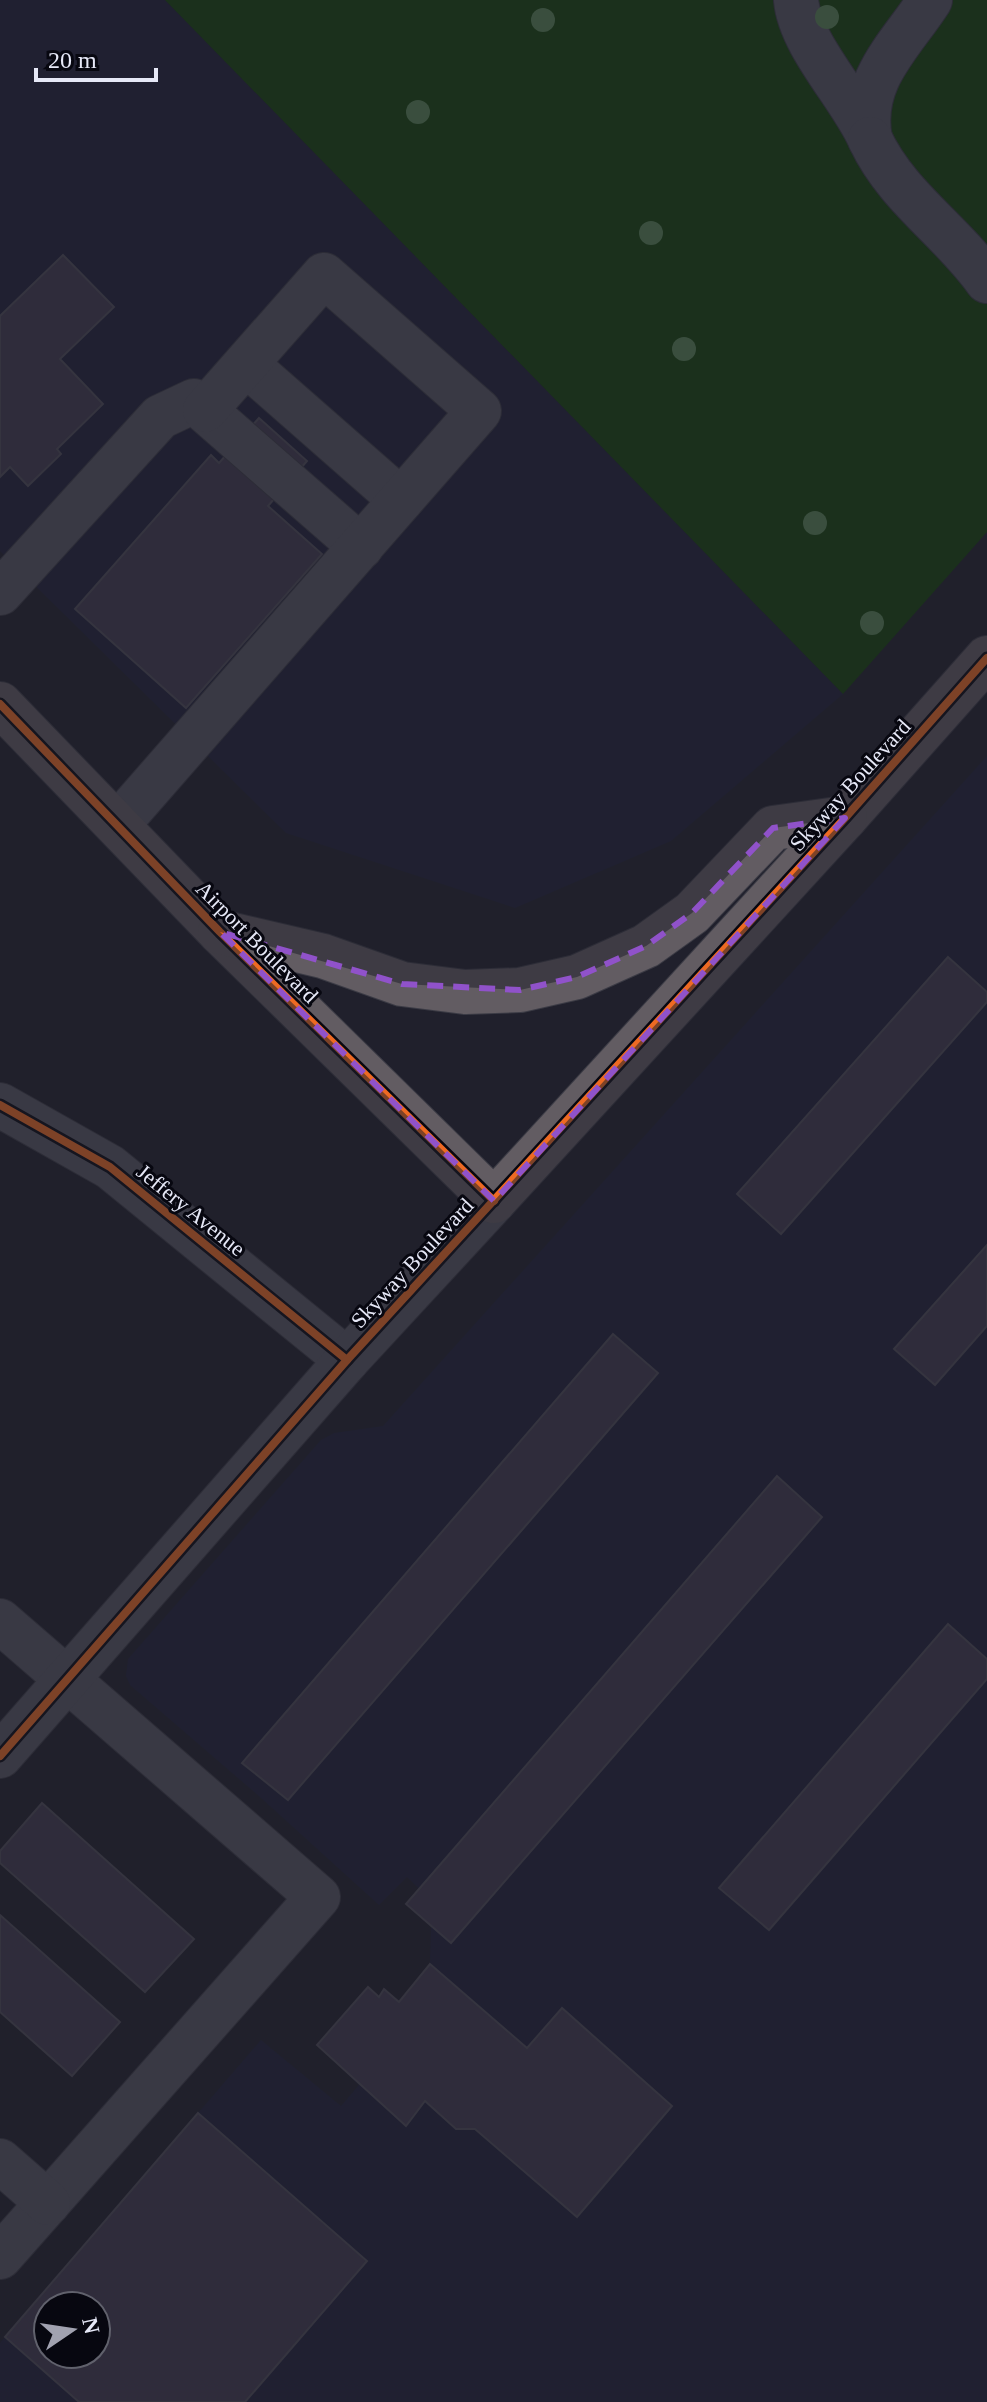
<svg xmlns="http://www.w3.org/2000/svg" width="987" height="2402" viewBox="0 0 987 2402" font-family="'Times New Roman',serif">
<style>
.built{fill:#1f2039;fill-rule:evenodd}
.green{fill:#144309}
.building{fill:#403b4e;stroke:#4e4c57;stroke-width:2;fill-rule:evenodd}
.lines{fill:none;stroke-linecap:round;stroke-linejoin:round}
.minor-casing{stroke:#3b3b45;stroke-width:46}
.major-casing{stroke:#3b3b45;stroke-width:46}
.minor{stroke:#575762;stroke-width:44}
.major{stroke:#625c62;stroke-width:44}
.cycleway-casing{stroke:#070710;stroke-width:13}
.cycleway{stroke:#ed6a23;stroke-width:8}
.tree{fill:#5a8556}
.marked{fill:none;stroke:#9052ca;stroke-width:6;stroke-dasharray:16 10;stroke-linejoin:round}
.labels{text-anchor:middle;dominant-baseline:central;stroke-width:6;stroke-linejoin:round;paint-order:stroke}
.street-label{font-size:22px;fill:#e6e8f7;stroke:#070710}
</style>
<rect width="100%" height="100%" fill="#20202c"/>
<!-- built -->
<g class="built">
<polygon points="0,0 165,0 843,694 671,841 515,908 286,833 0,551"/>
<path d="M987,756v1646h-987v-59l261,-303 80,66 18,-21 -42,-40 51,-58 10,10 6,-8 15,13 31,-38 1,-36 10,-18 -34,-33 -28,28 -119,-108 -130,-112 -4,-9 2,-17 193,-219 13,-7 49,-7zM48,2306h48v48h-48z"/>
</g>
<!-- green -->
<polygon class="green" points="165,0 987,0 987,532 843,694"/>
<!-- building -->
<g class="building">
<polygon points="63,255 114,307 60,359 103,404 57,449 61,454 28,486 10,467 0,477 0,316"/>
<polygon points="259,418 307,461 268,506 322,554 186,708 75,609 211,455 219,463"/>
<polygon points="948,957 987,992 987,1002 781,1234 737,1194"/>
<polygon points="987,1245 987,1326 935,1385 894,1349"/>
<polygon points="613,1334 658,1373 288,1800 242,1763"/>
<polygon points="777,1476 822,1517 451,1943 406,1904"/>
<polygon points="948,1624 987,1659 987,1679 769,1930 719,1888"/>
<polygon points="42,1803 194,1939 145,1992 0,1863 0,1851"/>
<polygon points="0,1915 120,2022 72,2076 0,2012"/>
<polygon points="430,1964 527,2048 562,2008 672,2106 577,2217 475,2129 456,2129 425,2101 406,2126 317,2045 368,1987 379,1997 384,1989 399,2002"/>
<path d="M198,2113l169,148 -122,141h-166l-74,-65zM48,2306h48v48h-48z"/>
</g>
<g class="lines">
<!-- minor casing -->
<g class="minor-casing">
<g id="minor">
<path d="M796,0c4,45 55,96 74,139 -11,-59 31,-94 60,-139"/>
<path d="M870,139c27,58 81,91 117,142"/>
<polyline points="246,364 401,500"/>
<polyline points="0,593 160,417 194,401 361,547"/>
<polyline points="118,824 479,411 324,275 205,410"/>
<polyline points="0,1105 110,1167 347,1360"/>
<polyline points="0,1621 318,1897 0,2257"/>
<polyline points="0,1756 347,1360 494,1201"/>
<polyline points="0,2161 48,2203"/>
</g>
</g>
<!-- major casing -->
<g class="major-casing">
<g id="major">
<polyline points="0,704 220,932 494,1201 845,818 987,658"/>
<polyline points="220,932 323,956 402,984 465,992 520,990 577,977 646,946 692,913 773,828 845,818"/>
</g>
</g>
<!-- minor -->
<use href="#minor" class="minor"/>
<!-- major -->
<use href="#major" class="major"/>
<!-- cycleway casing -->
<g class="cycleway-casing">
<g id="cycleway">
<polyline points="0,704 220,932 494,1201"/>
<polyline points="0,1105 110,1167 347,1360"/>
<polyline points="0,1756 347,1360 845,818 987,658"/>
</g>
</g>
<!-- cycleway -->
<use href="#cycleway" class="cycleway"/>
</g>
<!-- trees -->
<g class="tree">
<circle cx="827" cy="17" r="12"/>
<circle cx="543" cy="20" r="12"/>
<circle cx="418" cy="112" r="12"/>
<circle cx="651" cy="233" r="12"/>
<circle cx="684" cy="349" r="12"/>
<circle cx="815" cy="523" r="12"/>
<circle cx="872" cy="623" r="12"/>
</g>
<!-- marked area -->
<path d="M0 0H987V2402H0ZM845,818l-351,383 -274,-269 182,52 118,6 57,-13 69,-31 46,-33 81,-85z" fill="#20202c" fill-opacity=".55" fill-rule="evenodd"/>
<path class="marked" d="M845,818l-351,383 -274,-269 182,52 118,6 57,-13 69,-31 46,-33 81,-85z"/>
<g class="labels">
<!-- street labels -->
<g class="street-label">
<text transform="translate(850 785) rotate(-48)">Skyway Boulevard</text>
<text transform="translate(257 942) rotate(45)">Airport Boulevard</text>
<text transform="translate(191 1210) rotate(39)">Jeffery Avenue</text>
<text transform="translate(412 1263) rotate(-47)">Skyway Boulevard</text>
</g>
</g>
<!-- north arrow -->
<g transform="translate(72 2330) rotate(77)"><circle r="38" fill="#070710" stroke="#60616c" stroke-width="2"/>
<path d="M0-6L14 30L0 20L-14 30Z" fill="#a1a2b0"/>
<text y="-12" font-size="22" font-weight="bold" text-anchor="middle" fill="#e6e8f7">N</text>
</g>
<!-- scale -->
<path d="M36 68v12h120v-12" fill="none" stroke="#e6e8f7" stroke-width="4"/>
<text x="48" y="68" font-size="24" fill="#e6e8f7" stroke="#070710" stroke-width="6" paint-order="stroke">20 m</text>
</svg>
